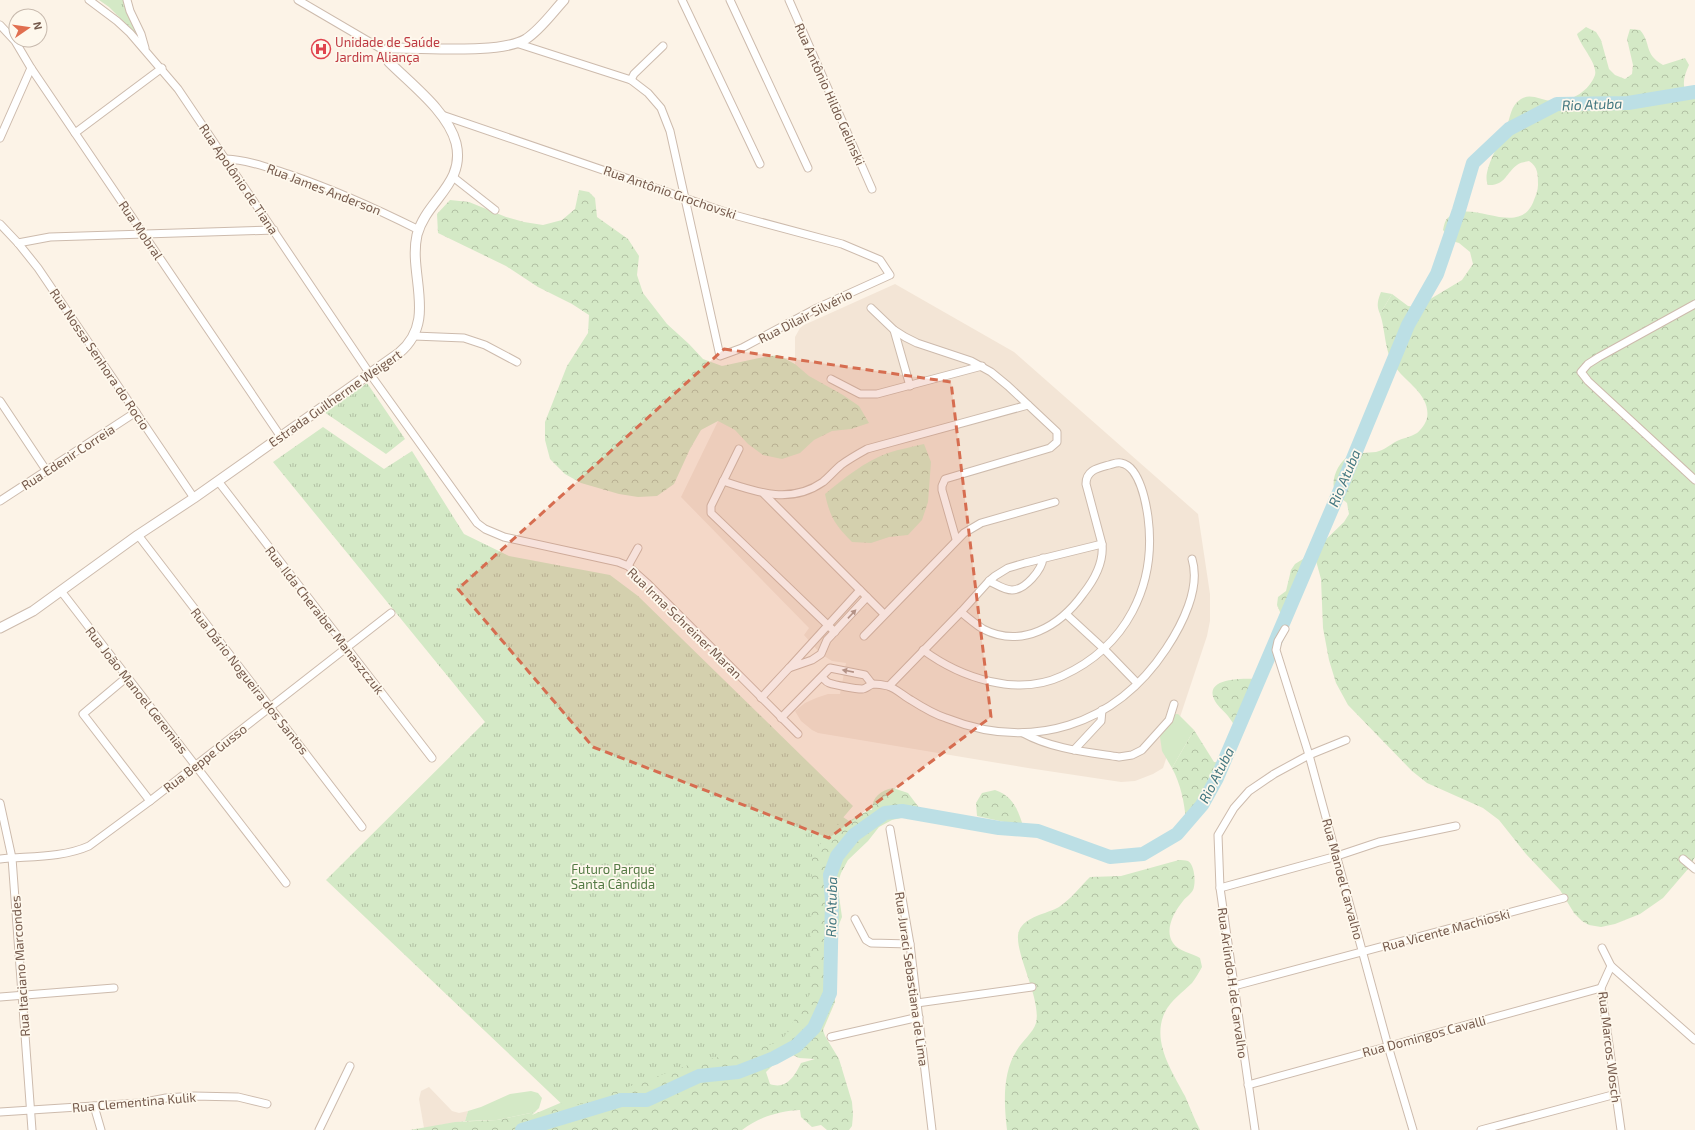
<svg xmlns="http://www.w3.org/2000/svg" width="1695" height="1130" viewBox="0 0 1695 1130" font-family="'Exo 2',sans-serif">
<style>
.residential{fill:#f3e5d6}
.green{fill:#d4e9c6}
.forest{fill:url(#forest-crowns);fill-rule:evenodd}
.park{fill:url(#park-tufts)}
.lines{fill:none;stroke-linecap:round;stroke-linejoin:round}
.river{stroke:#bcdfe5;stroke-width:14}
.minor-casing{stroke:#cdbbad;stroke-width:9}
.tertiary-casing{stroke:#cdbbad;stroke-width:11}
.minor{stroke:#fff;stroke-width:7}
.tertiary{stroke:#fff;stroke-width:9}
.oneway{fill:#ac9c94}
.marked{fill:#d66d50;fill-opacity:0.2;stroke:#d66d50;stroke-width:3;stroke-dasharray:8 5;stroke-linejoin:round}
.labels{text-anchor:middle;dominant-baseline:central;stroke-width:3.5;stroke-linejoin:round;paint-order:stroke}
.health-label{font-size:13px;fill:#be3a42;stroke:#fef8ed;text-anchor:start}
.street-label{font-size:13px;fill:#755a4c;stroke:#fef8ed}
.park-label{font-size:13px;fill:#547a44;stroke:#fef8ed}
.water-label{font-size:14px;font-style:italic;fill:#437780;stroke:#fef8ed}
</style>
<defs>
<pattern id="forest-crowns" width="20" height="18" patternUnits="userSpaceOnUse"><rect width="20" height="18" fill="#d4e9c6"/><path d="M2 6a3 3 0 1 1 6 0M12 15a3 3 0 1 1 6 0" fill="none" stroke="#b1c0a3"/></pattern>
<pattern id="park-tufts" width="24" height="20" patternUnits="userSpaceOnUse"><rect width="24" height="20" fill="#d4e9c6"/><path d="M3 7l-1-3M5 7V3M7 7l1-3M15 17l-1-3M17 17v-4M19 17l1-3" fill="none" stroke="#b1c0a3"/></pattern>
</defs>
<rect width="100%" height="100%" fill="#fcf3e7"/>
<!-- residential -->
<g class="residential">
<polygon points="895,284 1014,352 1198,514 1210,594 1210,621 1207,636 1163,768 1153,774 1135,781 1121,782 1028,768 818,733 812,730 801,721 795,711 805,703 816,698 828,694 840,694 846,663 832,661 821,654 804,635 809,628 681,497 718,421 795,364 795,337 800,328 804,325"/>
<polygon points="429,1087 452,1111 459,1113 468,1111 465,1121 440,1125 431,1130 424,1128 419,1099 421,1091"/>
</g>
<!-- green -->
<g class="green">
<path d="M1381,292l11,2 -12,20c-4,-9 -2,-14 1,-22z"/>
<polygon points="1167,714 1178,714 1194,730 1172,768 1162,751 1159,730"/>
<polygon points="531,1091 538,1093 542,1098 539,1108 535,1112 497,1120 465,1121 468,1111 481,1107 510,1094"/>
</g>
<!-- forest -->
<g class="forest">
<path d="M1586,27l10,5 5,8 8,29 6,6 10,4 7,-5 1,-9 -6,-26 3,-10 10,1c12,14 3,23 23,35l22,-7 4,7c-5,11 -7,18 -3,29l9,3v760l-7,12 -25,29 -23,16 -25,10 -14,3 -12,-2 -7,-4 -8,-8 -14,-23 -34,-36 -27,-34 -16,-12 -56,-25 -15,-12 -64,-66 -12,-22 -7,-23 -6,-32 -2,-49 -6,-22 -6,-3 -4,6 -22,59 -6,-14 1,-8 8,-6 5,-21 4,-6 8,-5 15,-12 26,-25 5,-8 -2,-11c-3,-3 -9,-6 -11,-10 -7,-11 2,-31 13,-37 8,-4 18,-3 27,-4 9,-2 13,-7 21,-11 6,-3 14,-4 20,-8 4,-3 9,-10 10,-15 4,-22 -20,-35 -31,-50 -12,-15 -10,-37 -16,-54l12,-20 16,12 9,1 45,-27 11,-16 -3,-12 -11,-9 -7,-2 -9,-11c1,-4 2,-11 6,-13 23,-20 71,23 85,-17 2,-5 4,-10 4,-15 0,-11 0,-18 -9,-24 -3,1 -9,1 -12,4 -11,8 -12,21 -29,20 -7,-13 13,-44 18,-57 5,-11 4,-22 15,-29 9,-6 20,1 30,2 17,3 38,-9 44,-26 3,-11 -15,-30 -18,-41z"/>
<polygon points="579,190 589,192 595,198 597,217 628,239 639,256 637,275 643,293 667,324 689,344 703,359 722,366 759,358 778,355 795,364 809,376 843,395 859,406 869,423 851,429 832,431 814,440 800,453 782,459 763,455 748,444 735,430 718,421 701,430 690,449 674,484 657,496 638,497 619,494 581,483 565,474 550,459 545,440 545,422 567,366 588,333 589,315 572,304 538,287 506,266 438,233 437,214 450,200 469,202 506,217 524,222 543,225 562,220 575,209"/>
<path d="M924,444l7,18 -3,40 -6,18 -14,15 -19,2 -18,6 -19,-1c-17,-17 -22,-25 -27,-48 18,-15 40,-33 63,-41 12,-4 24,-6 36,-9z"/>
<path d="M1261,679l-22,53c-4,-5 -7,-11 -11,-16 -5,-6 -11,-10 -14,-17 -10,-23 35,-20 47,-20z"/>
<path d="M1194,730l20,32 12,1 -14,27 -26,30c-2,-19 -5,-35 -14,-52z"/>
<path d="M893,788l15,5 15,20 -31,7 -13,7 -11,14 -20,19 -7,13 -3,9v7l4,28 -7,17v68l-12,28 2,6 14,23 13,43 1,13 -1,11 -3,4h-22l-6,-5 -9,2 -11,-10 -1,-7c-21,1 -41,7 -58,20h-332l45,-8 42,-2 38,-8 -3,3 47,-20 264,-278 6,4 20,-11h3c0,-13 9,-20 21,-22zM793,1055l6,3 16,1 -14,4c-6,13 -15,27 -31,21l-4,-12 6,-6z"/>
<path d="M995,790c18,6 23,20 28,36l-46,-10 -1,-13 6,-10z"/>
<path d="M1179,860c2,0 6,0 9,1 7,4 8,23 5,29 -2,4 -8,8 -10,11 -9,11 -19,29 -10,42 5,8 19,10 27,15l2,9c-3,5 -6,11 -10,16 -9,9 -21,17 -27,29 -14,29 7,59 20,84 5,11 9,23 15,34h-193c-3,-26 -5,-57 10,-80 5,-9 16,-17 19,-27 6,-25 -24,-74 -17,-92 6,-15 28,-17 40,-24 12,-8 21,-20 31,-30l31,-1z"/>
</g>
<!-- park -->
<g class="park">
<polygon points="99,0 123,0 127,14 138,36 109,7"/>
<polygon points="367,383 405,439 386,454 324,412"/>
<polygon points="323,427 384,469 412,451 464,534 509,556 610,575 638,596 853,806 812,854 810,994 781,1042 694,1063 567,1109 326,880 485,722 273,462"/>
</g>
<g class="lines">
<!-- river -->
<polyline class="river" points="522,1130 621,1100 647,1100 699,1076 738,1072 774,1058 796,1046 814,1028 830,993 832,901 830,875 837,856 854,835 885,813 902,811 999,828 1038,831 1110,857 1143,854 1177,834 1202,805 1217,778 1340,490 1408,325 1437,274 1459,210 1473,163 1509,129 1557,104 1628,103 1695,92"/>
<!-- minor casing -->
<g class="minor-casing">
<g id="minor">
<polyline points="89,0 117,21 130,33 178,89 370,374 477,523 485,529 504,537 618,562 628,566 647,583 798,734"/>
<polyline points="127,0 130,11 141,34 145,48"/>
<polyline points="298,0 385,51"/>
<polyline points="682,0 760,164"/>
<polyline points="730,0 808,168"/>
<polyline points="789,0 872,189"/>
<polyline points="0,25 15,41 31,68 281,437"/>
<polyline points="631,80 634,74 663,46"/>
<polyline points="442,115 734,215 842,244 880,260 890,275 817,308 742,348 720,356 670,131 661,108 648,93 631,80 516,43"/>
<polyline points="75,133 162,68"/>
<polyline points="0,138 31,68"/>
<path d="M226,159c23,1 43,9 65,16 44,15 86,34 128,55"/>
<polyline points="453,177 495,210"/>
<polyline points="0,224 18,243 38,268 194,498"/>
<polyline points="18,243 50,237 274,230"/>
<polyline points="1695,304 1599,357 1588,364 1581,372 1588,381 1695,480"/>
<polyline points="871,308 894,330 905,337 917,343 971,361 991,372 1008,386 1057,432 1057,442 1050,448 945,479 942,486 942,490 956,539"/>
<polyline points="894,330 910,386"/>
<polyline points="414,336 464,338 485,345 517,362"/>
<polyline points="831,379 860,394 877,394 982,366"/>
<polyline points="0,401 46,470"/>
<polyline points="739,449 711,506 711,513 835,632"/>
<polyline points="218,481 432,758"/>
<path d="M723,481c33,11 67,24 100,1 6,-5 12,-12 18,-17 8,-6 17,-11 26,-16l161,-44"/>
<polyline points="764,494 884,614"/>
<polyline points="0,501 136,412"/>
<polyline points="138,535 362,827"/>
<polyline points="628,566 638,548"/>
<path d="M989,581c7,3 15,9 23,9 13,0 30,-20 31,-32"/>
<polyline points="860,590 789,668 812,660 821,654 827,640 867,597"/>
<polyline points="61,591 286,883"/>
<polyline points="1066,614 1104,649 1137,683"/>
<polyline points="1285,629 1278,641 1276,650 1309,755 1388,1046 1413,1130"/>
<polyline points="864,636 964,533 981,523 1055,502"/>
<path d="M923,650c38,28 94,47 139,26 64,-29 95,-90 86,-159 -2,-14 -6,-34 -15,-46 -3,-4 -7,-7 -12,-8 -4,-1 -8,1 -12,2 -11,3 -23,5 -23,19l16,60c2,19 -7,35 -19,50 -23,32 -61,55 -100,35 -8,-5 -15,-11 -22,-17"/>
<polyline points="127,677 83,714 150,801"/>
<path d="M822,677c2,2 4,5 7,6 6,2 26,6 33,6 4,0 7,-4 11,-5 4,0 11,1 15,2 7,2 16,10 23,14 11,7 22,14 35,18 85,34 169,8 220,-69 16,-24 35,-61 26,-90"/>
<polyline points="889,686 961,612 989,581 995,576 1008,568 1025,563 1102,544"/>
<polyline points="761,698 789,668"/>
<polyline points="781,718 830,668 865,675 872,684"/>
<path d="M1023,733c29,16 63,19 96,24l13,-2 10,-5 27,-30 5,-16"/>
<polyline points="1074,750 1101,721 1102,710"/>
<polyline points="0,803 12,858 32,1130"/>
<polyline points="890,829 910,944 932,1130"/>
<path d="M0,859c29,-3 62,-1 89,-13l61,-45 241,-188"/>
<polyline points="1683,859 1695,869"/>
<polyline points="1220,888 1337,856 1379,842 1456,826"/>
<polyline points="855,919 866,940 871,943 910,944"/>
<polyline points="1602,948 1611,966 1695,1040"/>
<polyline points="1611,966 1601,988 1621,1130"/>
<polyline points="1234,986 1564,898"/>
<polyline points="0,997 114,988"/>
<polyline points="917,1003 1032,987"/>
<polyline points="831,1037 919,1017"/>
<polyline points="1248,1085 1601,988"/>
<polyline points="94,1106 101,1130"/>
<polyline points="0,1112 140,1103 166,1098 194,1096 238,1097 267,1104"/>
<polyline points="319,1130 350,1066"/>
<polyline points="1255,1130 1220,888 1218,835 1234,808 1249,791 1274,774 1309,755 1346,740"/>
<polyline points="1481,1130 1616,1094"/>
</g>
</g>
<!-- tertiary casing -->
<g class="tertiary-casing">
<path id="tertiary" d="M0,628l33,-17 105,-76 56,-37 205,-145c39,-32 9,-78 18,-118 9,-35 49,-51 39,-92 -8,-31 -44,-58 -67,-81l-4,-11 4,-3c33,-1 110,7 137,-9 15,-10 26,-26 38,-39"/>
</g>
<!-- minor -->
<use href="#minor" class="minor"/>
<!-- tertiary -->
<use href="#tertiary" class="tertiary"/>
</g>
<!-- one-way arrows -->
<defs><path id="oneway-solid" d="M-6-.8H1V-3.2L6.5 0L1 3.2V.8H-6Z"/></defs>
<g class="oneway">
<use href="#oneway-solid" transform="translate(852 614) rotate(-47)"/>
<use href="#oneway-solid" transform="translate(848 671) rotate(-169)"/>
</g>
<!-- marked area -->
<path class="marked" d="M724,349l227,33 40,335 -162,121 -236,-91 -135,-158z"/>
<!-- icons -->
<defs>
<g id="hospital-ring" transform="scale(1)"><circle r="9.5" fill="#fef8ed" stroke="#e0444e" stroke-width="1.5"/><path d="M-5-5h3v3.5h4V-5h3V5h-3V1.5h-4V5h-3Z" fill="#e0444e"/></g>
</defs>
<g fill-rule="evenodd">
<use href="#hospital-ring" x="321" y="49"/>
</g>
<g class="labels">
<!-- health labels -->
<g class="health-label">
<text x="335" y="42">Unidade de Saúde<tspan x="335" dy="15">Jardim Aliança</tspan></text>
</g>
<!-- street labels -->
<g class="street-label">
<text transform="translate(830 94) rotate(66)">Rua Antônio Hildo Gelinski</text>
<text transform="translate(239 179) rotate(56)">Rua Apolônio de Tiana</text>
<text transform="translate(324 189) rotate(21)">Rua James Anderson</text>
<text transform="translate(670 192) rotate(19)">Rua Antônio Grochovski</text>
<text transform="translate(141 230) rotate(56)">Rua Mobral</text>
<text transform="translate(805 316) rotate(-27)">Rua Dilair Silvério</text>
<text transform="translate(100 359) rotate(56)">Rua Nossa Senhora do Rocio</text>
<text transform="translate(335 398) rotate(-35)">Estrada Guilherme Weigert</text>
<text transform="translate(68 457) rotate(-33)">Rua Edenir Correia</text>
<text transform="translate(325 620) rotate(52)">Rua Ilda Cheraiber Manaszczuk</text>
<text transform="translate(685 623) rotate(44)">Rua Irma Schreiner Maran</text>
<text transform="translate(250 681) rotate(52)">Rua Dário Nogueira dos Santos</text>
<text transform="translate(137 690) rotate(52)">Rua João Manoel Geremias</text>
<text transform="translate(205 758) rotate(-38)">Rua Beppe Gusso</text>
<text transform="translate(1343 879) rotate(75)">Rua Manoel Carvalho</text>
<text transform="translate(1446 930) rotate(-15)">Rua Vicente Machioski</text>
<text transform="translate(20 966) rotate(-94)">Rua Itaciano Marcondes</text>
<text transform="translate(912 979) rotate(82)">Rua Juraci Sebastiana de Lima</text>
<text transform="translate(1233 983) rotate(82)">Rua Arlindo H de Carvalho</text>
<text transform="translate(1424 1036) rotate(-15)">Rua Domingos Cavalli</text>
<text transform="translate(1610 1047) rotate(83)">Rua Marcos Wosch</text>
<text transform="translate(134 1102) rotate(-5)">Rua Clementina Kulik</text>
</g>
<!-- park labels -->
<g class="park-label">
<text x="613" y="869">Futuro Parque<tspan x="613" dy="15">Santa Cândida</tspan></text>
</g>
<!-- water labels -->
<g class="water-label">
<text transform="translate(1592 104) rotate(-2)">Rio Atuba</text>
<text transform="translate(1344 478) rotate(-67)">Rio Atuba</text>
<text transform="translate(1216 775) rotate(-63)">Rio Atuba</text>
<text transform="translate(831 907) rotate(-89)">Rio Atuba</text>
</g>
</g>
<!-- north arrow -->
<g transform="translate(28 28) rotate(77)"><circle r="19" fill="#fef8ed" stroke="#c7b9ad"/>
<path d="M0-3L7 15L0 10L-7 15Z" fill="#e16f50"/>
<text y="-6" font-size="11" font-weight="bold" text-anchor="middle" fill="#755a4c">N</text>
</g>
</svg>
